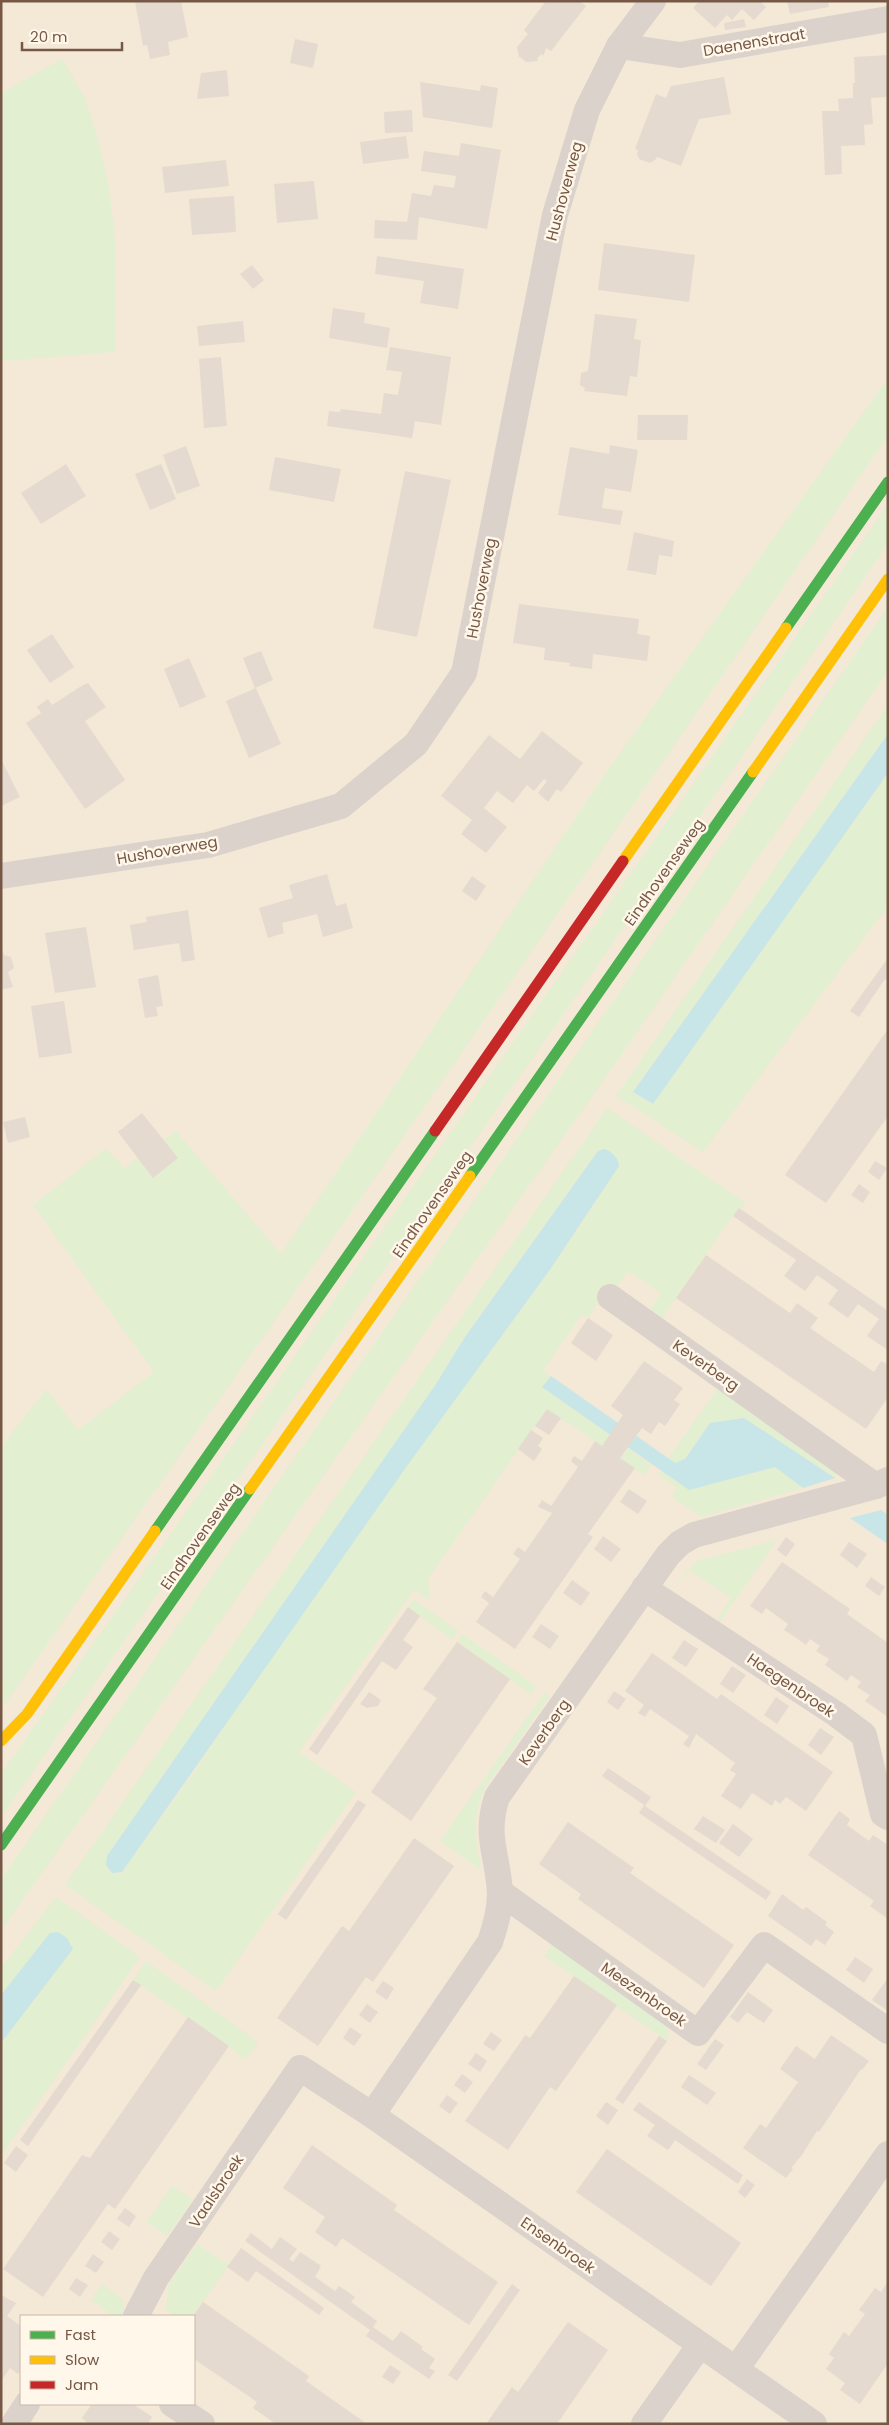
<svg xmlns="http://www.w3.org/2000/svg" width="889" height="2425" viewBox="0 0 889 2425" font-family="Poppins,sans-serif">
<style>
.residential{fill:#f4e8d7;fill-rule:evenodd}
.green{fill:#e3efd1;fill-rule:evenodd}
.water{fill:#c8e5e8}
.building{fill:#e5dacf}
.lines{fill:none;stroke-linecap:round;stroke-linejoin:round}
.street{stroke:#dbd2cb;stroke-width:26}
.fast{stroke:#4caf50;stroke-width:11}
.slow{stroke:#ffc107;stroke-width:11}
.jam{stroke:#c62828;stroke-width:11}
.labels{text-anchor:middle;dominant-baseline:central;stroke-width:5;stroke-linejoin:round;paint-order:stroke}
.street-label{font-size:15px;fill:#775846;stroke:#fff7e9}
</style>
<rect width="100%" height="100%" fill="#f8f2e7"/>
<!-- residential -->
<path class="residential" d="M1,1h887v2423h-887zM21,2316h173v88h-173z"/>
<!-- green -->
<g class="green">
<polygon points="62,59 84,96 98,139 110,194 115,242 115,352 1,361 1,93"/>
<polygon points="888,378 888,436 380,1171 1,1710 1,1447 46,1389 78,1430 154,1372 33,1205 106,1148 124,1168 176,1131 281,1254 602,778"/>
<polygon points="888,504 888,544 602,959 1,1817 1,1774 196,1498"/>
<polygon points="888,607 888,671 594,1094 1,1931 1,1879"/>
<polygon points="888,705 888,734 633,1092 653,1104 888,773 888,906 703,1152 616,1096"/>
<path d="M607,1108l139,95 -13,13 -74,106 -12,-8 14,-21 -33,-22 -14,20 -6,-3 -20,30 -7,-3 -38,56 8,5 -8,10 108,79 -7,10 -97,-66 -119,170 2,21 -16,-10 -115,162 57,40 -140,199 -151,-106zM598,1151l1,44 -3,7 -47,69 -142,195 -156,220 -56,85 -73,101 -5,2 -11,-9 1,-9 327,-469 31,-50z"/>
<polygon points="721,1384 839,1466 835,1478 744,1418 710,1423 685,1459 675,1463 668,1458"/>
<polygon points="775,1467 803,1488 701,1517 672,1497 677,1488 658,1475 661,1471 689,1490"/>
<polygon points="777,1540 720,1622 717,1620 731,1598 690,1571 674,1589 688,1570 699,1560"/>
<polygon points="414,1599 458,1631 452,1640 408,1607"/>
<polygon points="463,1634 536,1686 531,1694 457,1642"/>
<path d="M545,1692l5,4 -65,93c-14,27 -9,52 -4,81l-41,-29z"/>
<polygon points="56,1897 140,1957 1,2156 1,2043 73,1949 50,1933 1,1995 1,1968"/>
<polygon points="553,1943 667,2022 669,2037 667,2041 544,1956"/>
<polygon points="146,1961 258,2042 246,2059 133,1980"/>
<polygon points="172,2186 193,2200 167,2236 147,2222"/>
<polygon points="197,2244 229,2265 193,2316 175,2316 166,2310 168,2286"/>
<polygon points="102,2284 123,2299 125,2316 114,2316 91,2300"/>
</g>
<!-- water -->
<g class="water">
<polygon points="888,734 888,773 653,1104 633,1092"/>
<path d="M605,1149c8,4 13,8 14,17l-70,105 -142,195 -285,406 -10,1 -6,-8 1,-9 327,-469 31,-50 133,-186z"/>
<polygon points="551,1376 675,1463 685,1459 710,1423 744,1418 835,1478 803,1488 775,1467 689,1490 542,1387"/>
<polygon points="881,1510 888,1515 888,1544 850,1518"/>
<polygon points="58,1932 67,1938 73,1949 1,2043 1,1995 50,1933"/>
</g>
<!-- building -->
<g class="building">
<polygon points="135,1 181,1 188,37 168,42 170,55 150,59 147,45 143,46"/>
<polygon points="546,1 579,1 586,6 551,51 546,48 543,56 541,54 537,59 538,61 526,62 520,57 519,57 517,47 528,34 524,30"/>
<polygon points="699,1 760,1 766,7 754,20 742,9 732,20 727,15 715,28 693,8"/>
<polygon points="787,1 828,1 829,7 790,14"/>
<polygon points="744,19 746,27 725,30 724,23"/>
<polygon points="295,39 318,44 313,68 290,63"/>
<polygon points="888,55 888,97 871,98 873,124 864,125 865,145 841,146 842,174 825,175 822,111 839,111 838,99 853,98 853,83 855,83 854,57"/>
<polygon points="227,70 229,96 197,99 201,73"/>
<polygon points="724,77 731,114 699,119 681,166 657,157 655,160 650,163 639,159 637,154 638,150 635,149 656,94 666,98 671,86"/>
<polygon points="420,82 480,91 481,85 498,88 492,128 423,117"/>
<polygon points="412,110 413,132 385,133 384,112"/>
<polygon points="406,136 409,158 363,164 360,142"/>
<polygon points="461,143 501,150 487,229 419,217 417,240 374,238 375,220 407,222 412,193 431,196 434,185 454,188 456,176 421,171 424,151 459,156"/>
<polygon points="226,160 229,186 165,193 162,167"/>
<polygon points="314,181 318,219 277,223 274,184"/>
<polygon points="234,196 236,232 192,235 189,199"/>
<polygon points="604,243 695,255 689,302 598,290"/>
<polygon points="377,256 464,269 458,309 420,303 424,281 375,274"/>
<polygon points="252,265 264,280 253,289 240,274"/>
<polygon points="333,308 365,313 364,323 390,328 387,348 329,338"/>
<polygon points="595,314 637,319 634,339 641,340 637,377 630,376 627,396 584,391 585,388 580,385 581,373 588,371"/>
<polygon points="243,321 245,342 199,346 197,326"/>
<polygon points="390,347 451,357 441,425 415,421 412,438 327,426 329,411 340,412 341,409 381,414 384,393 398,395 402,372 386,370"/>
<polygon points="221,357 227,426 204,428 199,359"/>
<polygon points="638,415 688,415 687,440 637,440"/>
<polygon points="610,445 638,450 631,492 605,488 602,508 623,511 620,525 558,515 570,447 609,454"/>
<polygon points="186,446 200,486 177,494 163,455"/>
<polygon points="275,457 341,469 334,502 269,490"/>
<polygon points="66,464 86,496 41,524 21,493"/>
<polygon points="161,464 176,499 150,510 135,474"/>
<polygon points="405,471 451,480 417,637 373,628"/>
<polygon points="634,532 674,541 672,557 659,555 656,575 627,570"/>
<polygon points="519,604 639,619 637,634 650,636 647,661 593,654 592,669 569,666 570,663 544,660 545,648 513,643"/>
<polygon points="52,634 74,667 50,683 27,650"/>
<polygon points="261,651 273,680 255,688 243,658"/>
<polygon points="189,658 206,697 180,708 164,669"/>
<polygon points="88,683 106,707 85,721 125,780 85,809 26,723 41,713 37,707 48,699 52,705 83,685"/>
<polygon points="256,688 281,744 249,758 226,701"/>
<polygon points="542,731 583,763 561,792 557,789 548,802 538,793 547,781 544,779 534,791 527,785 513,803 497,791 484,808 507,827 486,853 461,834 472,820 441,796 489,735 520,759"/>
<polygon points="1,759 20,797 1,806"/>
<polygon points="327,874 336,906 346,903 353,928 323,937 317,914 282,923 284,933 268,938 259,908 293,898 289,885"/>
<polygon points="472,876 486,886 476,901 462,891"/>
<polygon points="188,910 195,960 182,962 179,943 134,950 130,925 147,922 146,917"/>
<polygon points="86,927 96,987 55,993 45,933"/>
<polygon points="1,948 4,955 11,957 14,968 8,972 13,987 1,990"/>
<polygon points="888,958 888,981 885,979 859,1017 850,1011"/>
<polygon points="158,975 163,1006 156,1007 158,1016 145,1018 138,979"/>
<polygon points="64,1001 72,1053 39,1058 31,1006"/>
<polygon points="888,1029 888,1116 826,1203 785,1175"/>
<polygon points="142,1113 178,1158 153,1178 118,1132"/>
<polygon points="25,1117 30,1137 8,1143 3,1122"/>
<polygon points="875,1161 887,1168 879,1180 868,1172"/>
<polygon points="859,1184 870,1192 863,1203 851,1195"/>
<polygon points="739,1208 888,1311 888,1350 867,1336 879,1319 858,1304 848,1318 828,1304 838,1290 817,1275 805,1291 784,1276 796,1260 733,1216"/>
<polygon points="706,1255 790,1313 797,1303 818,1318 810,1328 874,1372 881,1361 888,1365 888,1397 866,1429 676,1298"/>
<polygon points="588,1318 613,1335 596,1361 571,1343"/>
<polygon points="644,1361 683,1388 674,1400 680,1404 665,1426 659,1422 651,1434 642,1428 620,1458 635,1468 588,1534 593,1537 515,1649 476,1622 489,1603 481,1597 485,1591 493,1597 520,1559 513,1554 518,1547 525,1552 552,1513 538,1507 542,1500 551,1506 578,1467 571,1461 572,1459 574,1456 582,1461 595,1441 602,1446 619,1421 623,1415 611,1406"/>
<polygon points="547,1409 561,1418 549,1435 535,1426"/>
<polygon points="531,1430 543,1438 538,1446 542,1449 534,1461 518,1449"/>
<polygon points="629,1489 647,1501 638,1514 620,1502"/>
<polygon points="603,1536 621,1549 611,1562 594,1549"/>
<polygon points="786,1537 795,1544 786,1557 777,1550"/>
<polygon points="849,1542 867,1554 857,1568 840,1555"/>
<polygon points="782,1562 850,1609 847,1614 888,1643 888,1717 865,1701 870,1695 857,1687 861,1682 851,1675 847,1681 825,1665 829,1659 816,1651 820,1646 810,1639 806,1645 795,1637 784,1630 788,1624 766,1608 762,1614 750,1606"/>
<polygon points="871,1577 885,1587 879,1596 865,1586"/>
<polygon points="572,1580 590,1593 581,1606 563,1593"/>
<polygon points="408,1607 420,1616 403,1640 413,1647 396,1670 382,1661 317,1755 309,1749"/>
<polygon points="541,1624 559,1636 550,1649 532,1637"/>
<polygon points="684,1640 698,1649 686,1667 672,1658"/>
<polygon points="457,1642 510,1679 411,1821 371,1792 437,1698 423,1689"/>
<polygon points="652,1653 717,1699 721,1694 833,1772 806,1811 786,1797 780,1804 775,1800 772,1806 752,1793 741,1809 721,1796 736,1774 730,1770 735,1763 696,1734 689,1748 683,1744 689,1736 650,1709 645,1717 638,1713 644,1705 625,1691"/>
<polygon points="732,1666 746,1675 733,1693 720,1684"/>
<polygon points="614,1691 626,1699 618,1710 607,1702"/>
<polygon points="369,1692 381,1700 378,1706 367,1708 360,1704"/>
<polygon points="776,1697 789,1706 777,1724 764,1715"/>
<polygon points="820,1728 834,1737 821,1755 808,1745"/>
<polygon points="608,1768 651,1797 645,1806 771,1892 766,1900 639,1813 644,1805 602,1776"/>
<polygon points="358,1800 366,1805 286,1920 278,1914"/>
<polygon points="839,1811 850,1819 847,1825 869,1841 873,1835 888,1845 888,1919 870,1906 874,1901 808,1855"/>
<polygon points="703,1816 725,1830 716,1843 694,1829"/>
<polygon points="568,1822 634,1868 630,1873 734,1945 704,1988 578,1899 581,1894 539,1864"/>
<polygon points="733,1824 753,1839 739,1857 719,1843"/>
<polygon points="414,1838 454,1866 373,1982 366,1977 318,2046 277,2018 342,1926 349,1931"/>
<polygon points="782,1894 803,1910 806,1907 827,1922 825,1925 834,1932 825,1945 816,1939 811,1946 768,1916"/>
<polygon points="855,1957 873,1969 864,1983 846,1970"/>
<polygon points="574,1976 617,2005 556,2091 550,2087 508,2150 465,2121 524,2037 525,2035 530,2038"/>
<polygon points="888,1978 888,2011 872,2000"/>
<polygon points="133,1980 141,1985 28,2146 20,2140"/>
<polygon points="383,1981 394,1988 387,2000 375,1992"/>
<polygon points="748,1992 773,2010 764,2023 747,2012 738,2023 730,2017"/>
<polygon points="367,2004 378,2012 370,2023 359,2015"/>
<polygon points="188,2017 229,2046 115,2209 108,2204 43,2297 3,2269 82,2155 90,2158"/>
<polygon points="350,2027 362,2035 354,2046 343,2038"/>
<polygon points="491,2032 502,2040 494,2051 483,2044"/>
<polygon points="831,2035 869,2061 862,2070 861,2069 819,2132 817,2131 802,2155 791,2168 793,2169 786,2178 743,2148 760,2124 766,2128 798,2082 780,2069 796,2046 815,2059"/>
<polygon points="659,2036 667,2041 623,2104 615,2099"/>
<polygon points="715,2039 724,2045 706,2070 697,2064"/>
<polygon points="476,2053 487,2061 480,2072 468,2064"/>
<polygon points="462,2074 473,2082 465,2093 454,2085"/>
<polygon points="689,2075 716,2093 707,2105 681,2087"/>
<polygon points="447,2095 458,2103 450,2114 439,2106"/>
<polygon points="606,2102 618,2110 608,2125 596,2116"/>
<polygon points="639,2102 743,2175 738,2184 675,2140 668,2150 647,2136 655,2125 633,2110"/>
<polygon points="312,2145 397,2205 394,2210 498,2282 469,2325 342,2238 336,2247 315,2232 325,2217 283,2188"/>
<polygon points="16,2146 28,2155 16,2172 4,2163"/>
<polygon points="607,2149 741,2243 711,2286 576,2192"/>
<polygon points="747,2179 755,2185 745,2198 738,2192"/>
<polygon points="125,2208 136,2216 129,2227 117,2219"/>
<polygon points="109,2231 120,2239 112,2250 101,2242"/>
<polygon points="251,2233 272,2249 280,2237 297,2249 289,2259 293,2262 300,2252 321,2266 315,2277 335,2291 339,2286 355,2297 351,2302 377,2321 373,2327 393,2341 401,2331 423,2347 421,2349 435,2359 429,2368 435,2371 429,2379 366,2336 370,2330 245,2241"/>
<polygon points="241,2248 324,2308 319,2315 256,2271 248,2282 227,2267"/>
<polygon points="93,2254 104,2262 96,2273 85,2266"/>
<polygon points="76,2278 88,2285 80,2297 69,2289"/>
<polygon points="888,2281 888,2363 860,2404 840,2390 845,2383 826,2369 834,2358 829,2354 844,2332 849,2336 865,2314 859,2310 875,2288 881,2292"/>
<polygon points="512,2284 520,2290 457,2381 448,2375"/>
<polygon points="1,2295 16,2303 7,2316 21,2326 21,2370 18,2374 10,2368 1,2381"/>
<polygon points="203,2302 309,2376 306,2381 367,2424 276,2424 253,2408 257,2402 194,2359 193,2316"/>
<polygon points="568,2322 608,2350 557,2424 486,2424 512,2387 518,2392"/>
<polygon points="390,2365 401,2372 393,2384 382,2377"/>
<polygon points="92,2404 133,2404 152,2417 148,2424 89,2424 82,2418"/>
</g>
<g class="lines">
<!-- street -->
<g class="street">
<polyline points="619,46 680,55 888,19"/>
<polyline points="1,876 208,845 341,806 416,744 464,673 555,215 587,110 619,46 653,1"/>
<polyline points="610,1297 876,1486"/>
<polyline points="644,1588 836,1714 864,1735 883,1814 888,1817"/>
<polyline points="500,1892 698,2033 764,1945 888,2031"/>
<path d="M372,2115l118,-173c6,-17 10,-32 10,-49 -2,-39 -16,-56 -3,-96l171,-242 12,-12 14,-8 182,-49 12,-6"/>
<polyline points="136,2316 156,2278 300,2068 372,2115 814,2424"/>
<polyline points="736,2369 888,2154"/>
<polyline points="172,2404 202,2424"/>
<polyline points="14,2424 27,2404"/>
<polyline points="644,2424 700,2345"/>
</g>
<!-- fast -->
<g class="fast">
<polyline points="786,628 888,482"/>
<polyline points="470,1176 753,772"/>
<polyline points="155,1531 435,1131"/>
<polyline points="1,1845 250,1489"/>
</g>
<!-- slow -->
<g class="slow">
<polyline points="753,772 888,579"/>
<polyline points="623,861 786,628"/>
<polyline points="250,1489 470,1176"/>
<polyline points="1,1741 27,1714 155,1531"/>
</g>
<!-- jam -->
<polyline class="jam" points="435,1131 623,861"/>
</g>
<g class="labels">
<!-- street labels -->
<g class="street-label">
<text transform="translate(754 42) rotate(-10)">Daenenstraat</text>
<text transform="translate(564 191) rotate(-75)">Hushoverweg</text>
<text transform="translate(481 588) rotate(-79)">Hushoverweg</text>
<text transform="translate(167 850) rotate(-10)">Hushoverweg</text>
<text transform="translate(664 872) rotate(-55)">Eindhovenseweg</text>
<text transform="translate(432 1204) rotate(-55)">Eindhovenseweg</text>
<text transform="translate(706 1365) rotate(35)">Keverberg</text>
<text transform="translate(200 1536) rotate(-55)">Eindhovenseweg</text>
<text transform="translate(791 1685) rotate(34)">Haegenbroek</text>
<text transform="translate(544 1732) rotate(-55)">Keverberg</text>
<text transform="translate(644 1994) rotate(35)">Meezenbroek</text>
<text transform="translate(216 2191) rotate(-56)">Vaalsbroek</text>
<text transform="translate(558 2245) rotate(35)">Ensenbroek</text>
</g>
</g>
<!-- border -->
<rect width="889" height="2425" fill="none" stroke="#775846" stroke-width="5"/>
<!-- legend -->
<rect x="20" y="2315" width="175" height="90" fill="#fff7e9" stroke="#c9b7a8"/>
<rect x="30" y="2331" width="25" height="8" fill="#4caf50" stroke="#c9b7a8"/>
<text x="65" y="2340" font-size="15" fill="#775846">Fast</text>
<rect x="30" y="2356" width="25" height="8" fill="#ffc107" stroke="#c9b7a8"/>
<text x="65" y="2365" font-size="15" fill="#775846">Slow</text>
<rect x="30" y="2381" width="25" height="8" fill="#c62828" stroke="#c9b7a8"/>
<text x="65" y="2390" font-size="15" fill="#775846">Jam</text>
<!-- scale -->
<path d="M22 42v8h100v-8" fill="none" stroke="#775846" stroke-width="2.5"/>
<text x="30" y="42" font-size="15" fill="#775846" stroke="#fff7e9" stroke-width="4" paint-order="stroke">20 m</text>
</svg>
